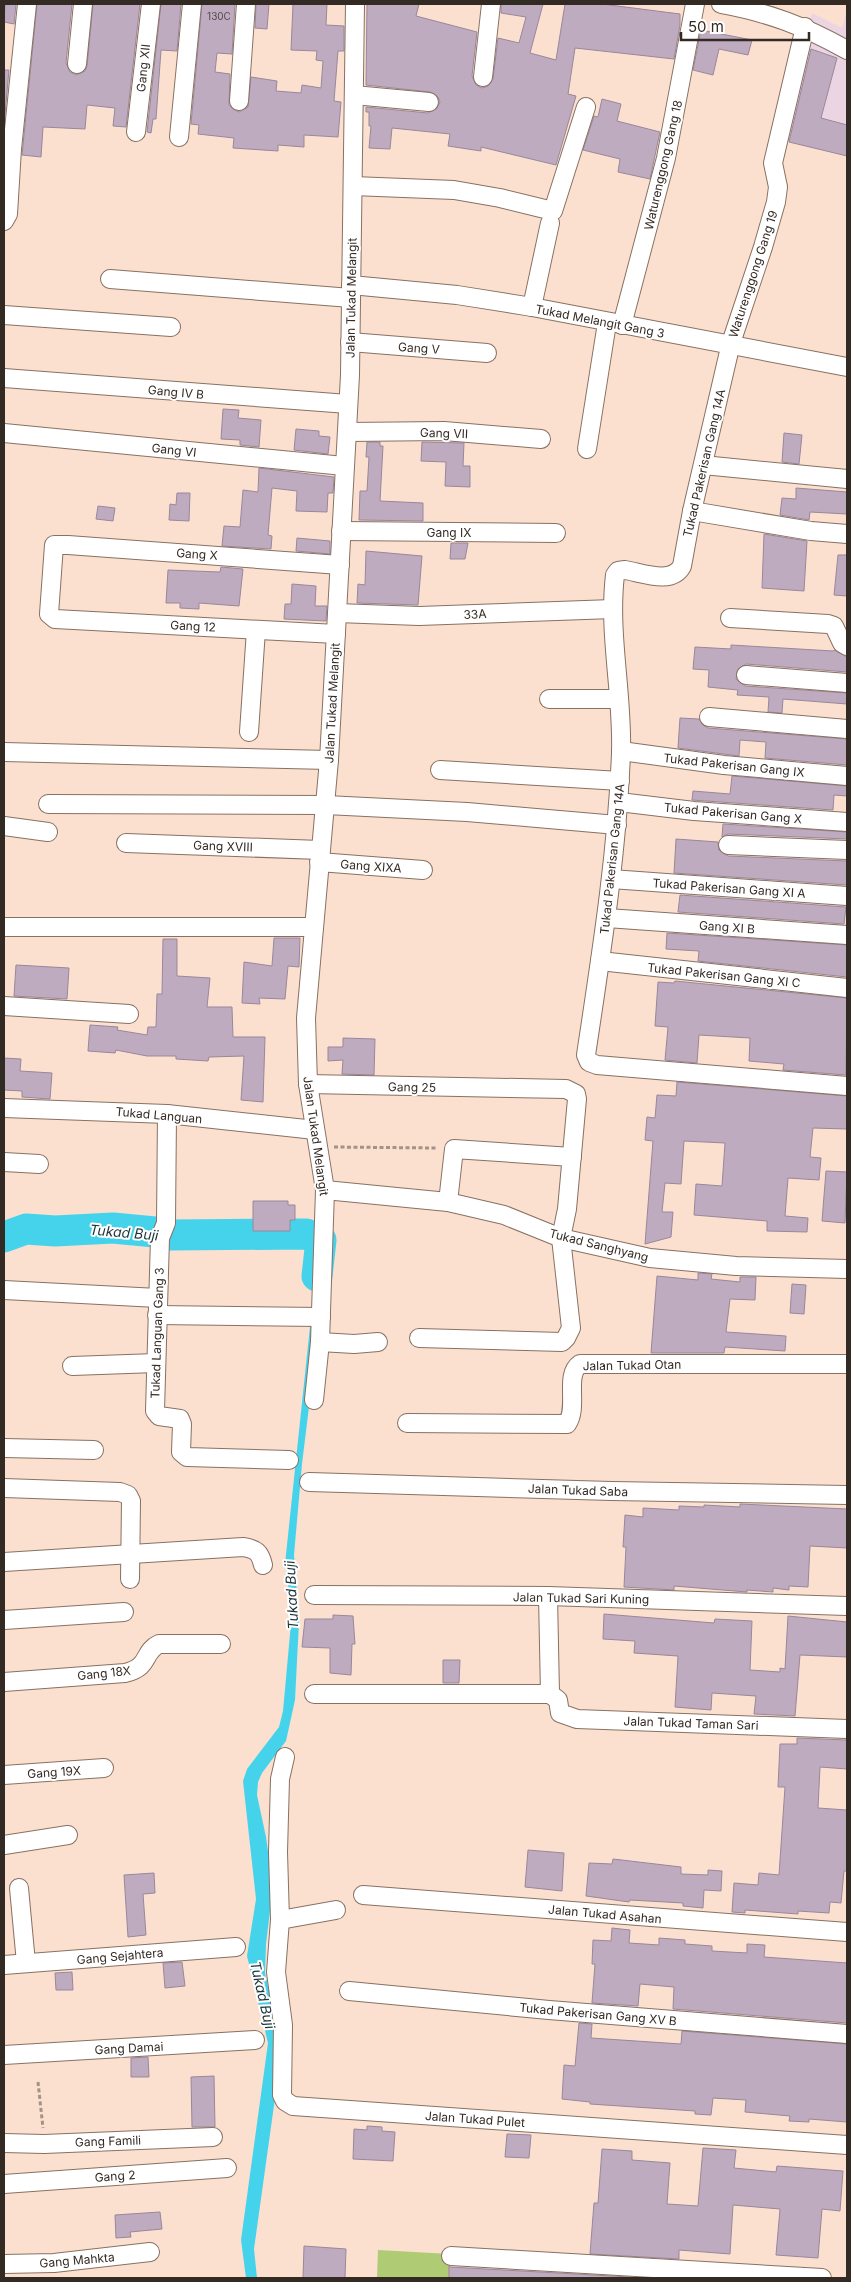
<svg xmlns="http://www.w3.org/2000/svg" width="851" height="2282" viewBox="0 0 851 2282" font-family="Inter,sans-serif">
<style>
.education{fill:#ebd5e3}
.green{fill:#afcc74}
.water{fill:#45d3ec}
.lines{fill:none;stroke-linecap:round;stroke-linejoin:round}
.river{stroke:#45d3ec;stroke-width:31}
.building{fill:#beabc0;stroke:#99879b}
.minor-casing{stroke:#887162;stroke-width:20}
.path{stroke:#a59286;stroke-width:3;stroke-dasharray:4 2.5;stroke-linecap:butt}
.minor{stroke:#fff;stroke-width:18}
.labels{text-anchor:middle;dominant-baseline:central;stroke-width:4;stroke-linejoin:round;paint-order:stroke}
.number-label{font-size:10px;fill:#564a4b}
.street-label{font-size:12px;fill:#342a24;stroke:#fff}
.water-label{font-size:14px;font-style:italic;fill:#1d3539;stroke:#fff}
</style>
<rect width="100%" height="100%" fill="#fbe0d0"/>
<!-- education -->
<polygon class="education" points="847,10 847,156 780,140 806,48 812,13 842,28"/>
<!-- green -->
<polygon class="green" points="378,2250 450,2254 449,2278 377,2278"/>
<!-- water -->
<polygon class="water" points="313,1298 315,1358 302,1464 294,1555 299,1622 295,1700 286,1741 262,1773 258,1782 257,1795 266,1837 273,1886 266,1944 265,1973 277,2026 276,2091 254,2249 257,2278 246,2278 241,2240 268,2043 247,1956 256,1899 243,1781 247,1769 279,1727 283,1711 292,1612 285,1564"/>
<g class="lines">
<!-- river -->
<polyline class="river" points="4,1237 26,1229 55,1231 113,1228 155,1232 169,1235 306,1234 321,1240 317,1276"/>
</g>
<!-- building -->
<g class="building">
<polygon points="5,4 16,4 14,24 4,22"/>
<polygon points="37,4 72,4 66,63 70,72 76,75 85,71 87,66 93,4 140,4 126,127 113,126 115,108 87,105 85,129 43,127 41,157 22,155"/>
<polygon points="161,4 181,4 177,51 161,50 156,119 153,119 151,133 147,132"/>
<polygon points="202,4 235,4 232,54 217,53 215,72 230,74 229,105 233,109 239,112 248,107 251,77 277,81 276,91 301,93 302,85 321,88 323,61 316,60 317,51 291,50 293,4 327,4 326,25 344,26 344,51 338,51 334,101 341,102 338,137 304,135 304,147 278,145 278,151 233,148 234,138 198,134 199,125 191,124"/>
<polygon points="256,4 269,4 267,29 255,28"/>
<polygon points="367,4 419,4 416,16 477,32 472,76 476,85 482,88 488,86 493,79 498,38 519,43 526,17 501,13 501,4 543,4 530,53 556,60 565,4 602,4 680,14 680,25 674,59 575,48 568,94 576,96 556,165 481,147 481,151 448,146 450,134 392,128 390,149 369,148 371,126 369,126 369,112 366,112 366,107 428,113 437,108 440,102 438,97 430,92 366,85"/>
<polygon points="701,30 752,40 748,55 719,49 713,75 693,70"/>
<polygon points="811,49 837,58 821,118 847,125 847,156 789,142"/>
<polygon points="4,70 9,70 4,125"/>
<polygon points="602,99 621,104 617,121 660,132 650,179 618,172 620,159 583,150 594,116 598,117"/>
<polygon points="223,409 239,410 238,418 261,420 259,447 240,445 240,440 221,439"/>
<polygon points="296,429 319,431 319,436 330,437 328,454 294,450"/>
<polygon points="784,433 802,435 799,464 782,462"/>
<polygon points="367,442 380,442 380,446 383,446 380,501 423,503 423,521 359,520 360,491 367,491 369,457 366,457"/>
<polygon points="422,442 464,443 463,466 470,466 470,487 445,486 446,462 421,461"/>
<polygon points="259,468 334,477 333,493 328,493 327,512 296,511 297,491 272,488 268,535 272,536 271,549 222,546 224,526 240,527 243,490 258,492"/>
<polygon points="796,488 847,492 847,514 810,512 809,520 780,515 782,498 796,499"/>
<polygon points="177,493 190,493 189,521 169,520 170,504 176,505"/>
<polygon points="98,506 115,508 113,521 96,519"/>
<polygon points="764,534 807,541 804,591 762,588"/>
<polygon points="297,538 330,541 330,554 296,551"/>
<polygon points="451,543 468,543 465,559 450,559"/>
<polygon points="366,551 422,556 418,605 357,603 358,584 365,585"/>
<polygon points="838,555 847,555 847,596 834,595"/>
<polygon points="221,567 243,569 239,606 199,603 199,609 180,608 180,603 166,603 168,570 220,572"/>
<polygon points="292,584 316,586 315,606 327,606 326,621 284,619 285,604 291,604"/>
<polygon points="731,645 833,651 834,650 847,657 847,672 746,664 738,669 736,679 745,686 847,693 847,704 783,699 782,713 768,712 769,697 737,695 738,690 708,687 709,670 693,669 695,647 731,649"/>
<polygon points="680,718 699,719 703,725 708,728 847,739 847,765 765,758 766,742 740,740 739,756 678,748"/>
<polygon points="732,776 847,786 847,796 834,795 833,810 692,800 693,791 730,794"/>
<polygon points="723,824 847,832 847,839 728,834 722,837"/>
<polygon points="676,839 718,842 719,850 728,856 847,861 847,885 674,873"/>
<polygon points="680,895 846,907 844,924 678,912"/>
<polygon points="667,933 847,945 847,977 698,961 699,951 666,949"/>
<polygon points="274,938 300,938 299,967 288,966 285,999 259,998 260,1004 242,1003 244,962 272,966"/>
<polygon points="163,939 177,939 177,976 210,978 207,1007 232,1007 233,1037 265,1037 263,1102 241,1100 244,1056 209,1057 208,1061 176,1059 176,1056 147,1056 116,1050 115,1053 88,1051 90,1025 118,1027 117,1030 147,1035 148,1027 156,1027 157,994 162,994"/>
<polygon points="16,965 69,968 67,999 14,996"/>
<polygon points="675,981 847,998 846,1075 783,1070 784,1064 749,1061 750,1038 699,1035 697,1063 665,1060 668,1027 655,1026 658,982 674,983"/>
<polygon points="343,1038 375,1039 374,1075 342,1074 343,1060 328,1061 328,1047 343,1047"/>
<polygon points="4,1058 21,1059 20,1071 52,1073 50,1099 22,1097 22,1091 4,1090"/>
<polygon points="677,1082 847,1096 847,1129 813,1128 810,1157 821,1158 819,1180 788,1178 785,1216 808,1218 807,1232 767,1231 767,1221 694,1215 696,1184 722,1186 725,1143 684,1141 681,1184 665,1183 662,1212 673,1212 671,1237 645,1244 653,1141 645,1140 647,1117 655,1118 657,1095 676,1096"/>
<polygon points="826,1171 847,1172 845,1223 822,1221"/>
<polygon points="253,1201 288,1201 288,1205 295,1205 295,1220 290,1220 290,1231 253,1231"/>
<polygon points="698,1273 712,1274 711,1279 740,1282 740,1277 756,1277 755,1300 730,1299 726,1332 786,1336 785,1351 725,1347 724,1353 651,1353 657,1276 698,1280"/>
<polygon points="792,1284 806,1285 804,1314 790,1313"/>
<polygon points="740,1504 847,1509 847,1548 810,1546 808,1587 789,1586 789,1590 773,1588 773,1592 747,1590 747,1592 674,1586 674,1590 624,1587 626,1547 623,1547 625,1515 643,1517 643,1508 679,1510 679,1506 704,1507 704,1505 740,1507"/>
<polygon points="604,1614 714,1623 715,1619 752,1621 750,1670 780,1672 780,1668 785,1669 788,1616 847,1622 847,1657 800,1655 795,1716 754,1714 756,1696 712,1693 711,1710 675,1707 678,1656 634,1653 635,1641 603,1639"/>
<polygon points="333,1615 353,1616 355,1644 352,1644 351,1675 330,1673 330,1648 302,1647 305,1619 333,1619"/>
<polygon points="443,1660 460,1660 459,1683 443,1683"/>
<polygon points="797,1738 847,1740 847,1769 820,1767 818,1808 847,1810 847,1871 844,1871 841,1903 830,1902 829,1913 798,1911 798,1914 745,1910 745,1913 732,1912 734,1883 758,1885 759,1873 779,1875 785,1787 778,1787 780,1744 797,1744"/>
<polygon points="528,1850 564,1853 562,1891 525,1887"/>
<polygon points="613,1859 681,1867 681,1874 708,1875 708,1870 722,1871 721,1891 704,1890 703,1908 683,1906 683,1903 630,1900 629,1902 586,1896 589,1863 612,1864"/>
<polygon points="154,1873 155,1893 143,1894 146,1935 128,1937 124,1875"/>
<polygon points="612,1928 630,1930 629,1943 659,1945 659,1938 685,1940 685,1944 712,1946 712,1951 747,1953 747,1944 765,1945 764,1957 847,1963 847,2023 673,2009 674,1987 640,1984 638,2006 592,2003 595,1964 592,1964 593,1940 611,1941"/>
<polygon points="182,1962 185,1986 165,1988 163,1963"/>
<polygon points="72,1972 73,1990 56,1990 55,1973"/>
<polygon points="579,2023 592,2024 591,2038 681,2044 682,2031 847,2044 847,2122 809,2119 809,2122 789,2121 790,2116 745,2112 746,2100 713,2098 711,2115 695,2114 695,2111 590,2104 590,2102 562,2099 564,2065 575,2066"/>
<polygon points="148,2057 149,2077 131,2077 131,2058"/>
<polygon points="214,2076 215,2127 192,2127 191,2077"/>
<polygon points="367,2126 382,2127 382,2131 395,2132 393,2161 353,2159 354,2129 367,2130"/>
<polygon points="507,2134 531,2135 529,2158 505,2157"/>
<polygon points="703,2148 736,2150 734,2168 776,2172 777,2166 843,2171 840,2211 822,2209 818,2258 776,2255 780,2209 733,2205 730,2254 679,2250 679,2259 590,2254 594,2203 598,2203 602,2149 632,2151 632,2160 670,2163 667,2204 698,2206"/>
<polygon points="160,2212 162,2229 130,2232 131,2237 116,2238 115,2215"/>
<polygon points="304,2246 346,2249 345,2278 303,2278"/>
<polygon points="449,2266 450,2267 647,2278 449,2278"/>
</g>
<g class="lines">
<!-- minor casing -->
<g class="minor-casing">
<g id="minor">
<path d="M721,4c49,9 83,22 126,46"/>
<path d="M805,27l-32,136 5,24 -2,15 -13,45 -32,96 -39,168 -10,55c-10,19 -39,7 -57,4l-7,1 -3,4c-7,59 8,119 6,178 -4,102 -20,202 -35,302l3,7 8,3 250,21"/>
<polyline points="77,64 83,4"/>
<polyline points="483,77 491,4"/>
<polyline points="354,95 429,102"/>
<polyline points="239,101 246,4"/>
<polyline points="136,132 151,4"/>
<polyline points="179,137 192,4"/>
<polyline points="353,186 454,190 500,198 553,211 586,107"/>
<polyline points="4,221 8,214 12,149 27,4"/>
<polyline points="110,279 351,298"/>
<polyline points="351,285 457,295 532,307 847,367"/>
<polyline points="532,307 550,223"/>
<polyline points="4,315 171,327"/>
<polyline points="622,325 666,158 695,4"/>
<polyline points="350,342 487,353"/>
<polyline points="4,378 348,404"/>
<polyline points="347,432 444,431 541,439"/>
<polyline points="4,433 344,466"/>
<polyline points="587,449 607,323"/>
<polyline points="703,465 847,479"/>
<polyline points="692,511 811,531 847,534"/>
<polyline points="341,531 556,533"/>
<polyline points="337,613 419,616 613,609"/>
<polyline points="730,618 828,624 834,626 842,643 847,646"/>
<polyline points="336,634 55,619 49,614 54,545 68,545 340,565"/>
<polyline points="746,675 847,683"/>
<polyline points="549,699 619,699"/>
<polyline points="709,717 847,729"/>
<polyline points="249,732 256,630"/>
<polyline points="621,751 724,765 847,776"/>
<polyline points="4,752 329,760"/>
<polyline points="440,770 620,781"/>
<polyline points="619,802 694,811 847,822"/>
<polyline points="48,804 326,805 467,812 617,825"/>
<polyline points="4,826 48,832"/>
<polyline points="126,843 320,850"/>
<polyline points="728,845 847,850"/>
<polyline points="319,862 423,870"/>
<polyline points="611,879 847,896"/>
<polyline points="607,918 847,935"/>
<polyline points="4,927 314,927"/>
<polyline points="600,961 847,988"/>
<polyline points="4,1006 129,1014"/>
<polyline points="308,1084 566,1089 576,1094 577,1099 567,1209 561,1238 571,1328 566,1338 562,1342 419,1338"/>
<polyline points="4,1108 167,1114 315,1130"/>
<polyline points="167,1114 166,1223 160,1238 155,1411 159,1416 180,1419 182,1424 181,1452 187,1457 289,1460"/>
<polyline points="4,1162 39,1164"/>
<polyline points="325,1190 448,1202 504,1215 561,1238 650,1258 736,1266 847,1269"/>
<polyline points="448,1202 454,1149 572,1157"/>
<polyline points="4,1290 158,1298"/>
<polyline points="157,1315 321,1317"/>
<polyline points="320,1342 354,1344 378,1342"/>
<polyline points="72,1366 156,1363"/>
<polyline points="314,1400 320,1342 325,1190 308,1084 306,1018 329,760 350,375 355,4"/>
<path d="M407,1423l160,1c12,-17 -3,-49 13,-60h267"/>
<polyline points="4,1448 94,1450"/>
<polyline points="309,1482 611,1491 847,1495"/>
<polyline points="4,1488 120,1492 128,1495 131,1501 130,1579"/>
<path d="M4,1562l239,-15c13,2 17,5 20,18"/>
<polyline points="314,1595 548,1596 847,1606"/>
<polyline points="548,1596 550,1694"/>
<polyline points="4,1620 124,1612"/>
<path d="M4,1682l121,-9c26,-6 17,-21 34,-29h62"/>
<polyline points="314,1694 550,1694"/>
<polyline points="550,1694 558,1700 560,1713 577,1719 847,1729"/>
<polyline points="285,1757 280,1779 278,1852 280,1920 276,1972 283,2025 282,2095 285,2101 293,2106 847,2145"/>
<polyline points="4,1775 104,1768"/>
<polyline points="4,1845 68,1835"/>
<polyline points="19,1888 26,1963"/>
<polyline points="363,1895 847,1932"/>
<polyline points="280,1920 336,1910"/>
<polyline points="4,1965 236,1947"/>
<polyline points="349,1991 549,2010 847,2034"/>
<polyline points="4,2055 255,2040"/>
<polyline points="4,2143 44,2144 213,2137"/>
<polyline points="4,2184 227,2168"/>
<polyline points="451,2256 822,2278"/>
<polyline points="4,2264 54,2263 150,2252"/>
</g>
</g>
<!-- path -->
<g class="path">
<polyline points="334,1147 437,1148"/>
<polyline points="38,2082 43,2128"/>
</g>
<!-- minor -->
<use href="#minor" class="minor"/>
</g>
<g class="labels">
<!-- number labels -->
<g class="number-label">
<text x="219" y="16">130C</text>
</g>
<!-- street labels -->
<g class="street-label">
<text transform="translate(143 68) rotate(-84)">Gang XII</text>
<text transform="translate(663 165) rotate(-77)">Waturenggong Gang 18</text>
<text transform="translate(753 274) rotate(-72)">Waturenggong Gang 19</text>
<text transform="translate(351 298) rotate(-89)">Jalan Tukad Melangit</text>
<text transform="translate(600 321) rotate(11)">Tukad Melangit Gang 3</text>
<text transform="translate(419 348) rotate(4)">Gang V</text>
<text transform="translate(176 392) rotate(5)">Gang IV B</text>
<text transform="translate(444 433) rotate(2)">Gang VII</text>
<text transform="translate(174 450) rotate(6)">Gang VI</text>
<text transform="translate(704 463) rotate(-77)">Tukad Pakerisan Gang 14A</text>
<text x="449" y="532">Gang IX</text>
<text transform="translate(197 554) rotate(4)">Gang X</text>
<text transform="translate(475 614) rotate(-3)">33A</text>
<text transform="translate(193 626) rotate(3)">Gang 12</text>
<text transform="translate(332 703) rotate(-87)">Jalan Tukad Melangit</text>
<text transform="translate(734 765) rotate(6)">Tukad Pakerisan Gang IX</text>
<text transform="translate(733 813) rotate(5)">Tukad Pakerisan Gang X</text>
<text transform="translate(223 846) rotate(2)">Gang XVIII</text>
<text transform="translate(612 859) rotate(-84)">Tukad Pakerisan Gang 14A</text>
<text transform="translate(371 866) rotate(4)">Gang XIXA</text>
<text transform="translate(729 888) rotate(4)">Tukad Pakerisan Gang XI A</text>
<text transform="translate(727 927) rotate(4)">Gang XI B</text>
<text transform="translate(724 975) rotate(6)">Tukad Pakerisan Gang XI C</text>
<text transform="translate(412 1087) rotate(1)">Gang 25</text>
<text transform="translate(159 1115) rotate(5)">Tukad Languan</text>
<text transform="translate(316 1136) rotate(82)">Jalan Tukad Melangit</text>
<text transform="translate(599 1245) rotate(14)">Tukad Sanghyang</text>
<text transform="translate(157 1333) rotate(-88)">Tukad Languan Gang 3</text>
<text transform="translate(632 1365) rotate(-1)">Jalan Tukad Otan</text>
<text transform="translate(578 1490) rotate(2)">Jalan Tukad Saba</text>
<text transform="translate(581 1598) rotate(1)">Jalan Tukad Sari Kuning</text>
<text transform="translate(104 1673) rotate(-6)">Gang 18X</text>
<text transform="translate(691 1723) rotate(2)">Jalan Tukad Taman Sari</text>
<text transform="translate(54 1772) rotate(-4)">Gang 19X</text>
<text transform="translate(605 1914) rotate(5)">Jalan Tukad Asahan</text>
<text transform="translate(120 1956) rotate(-5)">Gang Sejahtera</text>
<text transform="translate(598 2014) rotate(5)">Tukad Pakerisan Gang XV B</text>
<text transform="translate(129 2048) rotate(-3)">Gang Damai</text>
<text transform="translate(475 2119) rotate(4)">Jalan Tukad Pulet</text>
<text transform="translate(108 2141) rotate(-2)">Gang Famili</text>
<text transform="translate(115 2176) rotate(-4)">Gang 2</text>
<text transform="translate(77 2260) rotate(-5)">Gang Mahkta</text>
</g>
<!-- water labels -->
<g class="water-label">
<text transform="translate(124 1232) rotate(5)">Tukad Buji</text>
<text transform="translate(291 1595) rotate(-93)">Tukad Buji</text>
<text transform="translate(263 1995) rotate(77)">Tukad Buji</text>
</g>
</g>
<!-- border -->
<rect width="851" height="2282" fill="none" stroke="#342a24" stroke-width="10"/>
<!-- scale -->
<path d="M681 32v8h128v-8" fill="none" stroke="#342a24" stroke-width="2.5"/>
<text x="688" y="32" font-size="15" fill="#342a24" stroke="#ffffff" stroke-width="4" paint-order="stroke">50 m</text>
</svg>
